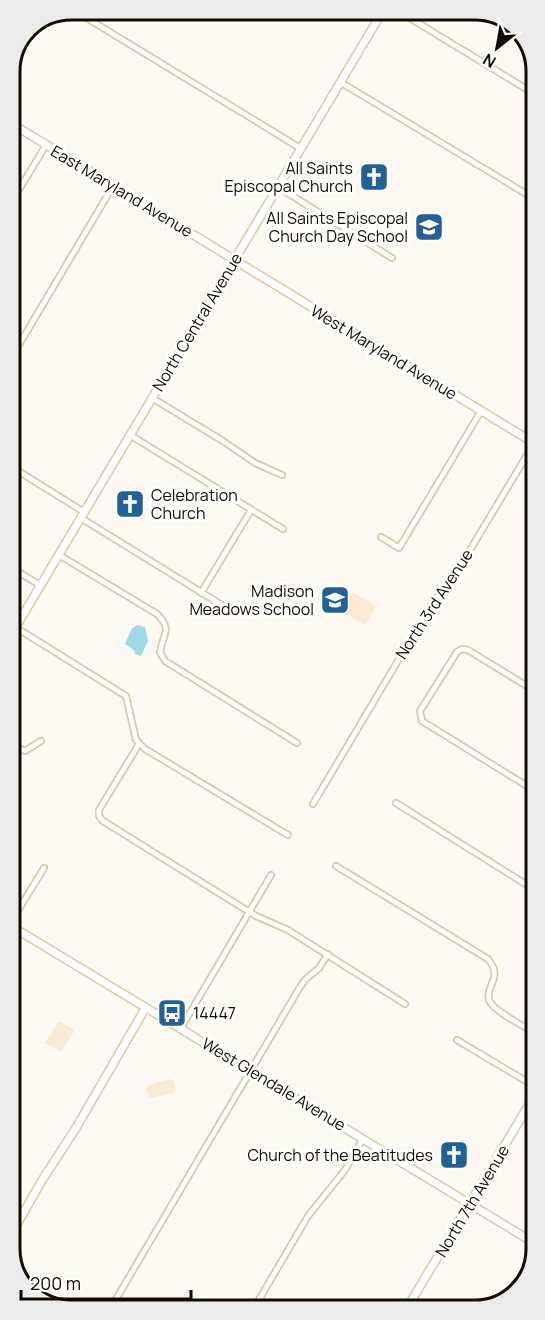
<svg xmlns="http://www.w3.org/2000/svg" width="545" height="1320" viewBox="0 0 545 1320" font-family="Manrope,sans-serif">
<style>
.green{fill:#fce9d3}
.water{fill:#9ddbe9}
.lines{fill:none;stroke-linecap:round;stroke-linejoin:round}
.street-casing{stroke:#e1c7aa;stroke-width:8}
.secondary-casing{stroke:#e1c7aa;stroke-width:10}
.street{stroke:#fff;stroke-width:4.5}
.secondary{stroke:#fff;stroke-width:7}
.labels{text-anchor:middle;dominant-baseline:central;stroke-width:6;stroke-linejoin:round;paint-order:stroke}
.poi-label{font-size:16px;fill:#130a02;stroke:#fff;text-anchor:end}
.street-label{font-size:16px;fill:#130a02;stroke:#fff}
.rim{fill:none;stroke:#130a02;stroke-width:3}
</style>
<rect width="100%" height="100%" fill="#fef9f3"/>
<!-- green -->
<g class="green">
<polygon points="352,592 376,606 365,625 341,611"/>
<polygon points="59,1021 75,1030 61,1052 45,1043"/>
<polygon points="170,1079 174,1081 176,1089 174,1093 151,1098 148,1096 146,1089 148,1085"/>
</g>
<!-- water -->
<polygon class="water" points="138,625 145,627 148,641 141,656 135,654 134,650 125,644 132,628"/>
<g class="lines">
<!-- street casing -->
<g class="street-casing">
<g id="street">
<polyline points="72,9 300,148"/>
<polyline points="395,9 533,93"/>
<polyline points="340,82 533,198"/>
<polyline points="278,187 392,258"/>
<polyline points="9,206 46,145"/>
<polyline points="10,360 113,186"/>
<polyline points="152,398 223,441 255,463 282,475"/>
<polyline points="130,435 283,529"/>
<polyline points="10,466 84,512"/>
<polyline points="81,518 233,612"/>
<polyline points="381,537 399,548 481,411"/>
<path d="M59,555l98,59c16,16 6,19 3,38l5,9 132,82"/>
<polyline points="10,567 40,585"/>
<polyline points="201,593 251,510"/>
<polyline points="15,627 126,696 136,740 145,749 288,835"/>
<polyline points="535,691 468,650 462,649 457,652 420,711 422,721 535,791"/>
<polyline points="139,744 99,810 99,816 103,821 256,916 288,930 405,1004"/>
<polyline points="11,745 25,751 41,741"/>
<polyline points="396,803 535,890"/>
<polyline points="313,804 434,600 452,580 530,450 534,435"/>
<path d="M336,866l152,93c16,19 -3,26 1,41 3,10 36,27 46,33"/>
<polyline points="11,922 44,868"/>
<polyline points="181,1028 271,875"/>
<polyline points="457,1040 536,1087"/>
<polyline points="413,1299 427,1308"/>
<polyline points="253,1310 308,1216 345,1170 363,1138"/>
<polyline points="109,1311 300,987 305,980 319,968 328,954"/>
</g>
</g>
<!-- secondary casing -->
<g class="secondary-casing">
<g id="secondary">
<polyline points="9,122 534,443"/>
<polyline points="11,635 384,9"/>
<polyline points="11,926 536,1244"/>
<polyline points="12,1233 41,1182 76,1128 146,1007"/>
<polyline points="407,1308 536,1093"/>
</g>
</g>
<!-- street -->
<use href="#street" class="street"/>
<!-- secondary -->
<use href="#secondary" class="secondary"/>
</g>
<!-- icons -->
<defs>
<g id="church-square" transform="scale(1.5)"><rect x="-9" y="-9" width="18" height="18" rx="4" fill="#226197" stroke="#fff"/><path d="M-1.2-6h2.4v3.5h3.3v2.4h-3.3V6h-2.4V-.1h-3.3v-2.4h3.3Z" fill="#fff"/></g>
<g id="school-square" transform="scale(1.5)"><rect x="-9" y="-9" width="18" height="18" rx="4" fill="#226197" stroke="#fff"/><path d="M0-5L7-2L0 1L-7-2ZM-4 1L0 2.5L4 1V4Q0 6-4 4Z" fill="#fff"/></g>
<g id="bus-square" transform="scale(1.5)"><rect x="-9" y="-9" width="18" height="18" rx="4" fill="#226197" stroke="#fff"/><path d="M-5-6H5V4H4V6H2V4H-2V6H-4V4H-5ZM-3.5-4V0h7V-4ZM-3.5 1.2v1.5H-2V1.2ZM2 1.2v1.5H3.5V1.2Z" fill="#fff"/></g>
</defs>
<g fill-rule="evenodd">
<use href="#church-square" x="374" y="177"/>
<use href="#school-square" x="429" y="227"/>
<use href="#church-square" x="130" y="504"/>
<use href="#school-square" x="335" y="600"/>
<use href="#bus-square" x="172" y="1013"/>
<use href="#church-square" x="454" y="1155"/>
</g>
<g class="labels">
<!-- poi labels -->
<g class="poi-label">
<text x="353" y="168">All Saints<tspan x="353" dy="18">Episcopal Church</tspan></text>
<text x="408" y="218">All Saints Episcopal<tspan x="408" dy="18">Church Day School</tspan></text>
<text x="151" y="495" text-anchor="start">Celebration<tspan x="151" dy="18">Church</tspan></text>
<text x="314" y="591">Madison<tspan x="314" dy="18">Meadows School</tspan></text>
<text x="193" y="1013" text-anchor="start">14447</text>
<text x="433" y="1155">Church of the Beatitudes</text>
</g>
<!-- street labels -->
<g class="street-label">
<text transform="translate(122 191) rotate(31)">East Maryland Avenue</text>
<text transform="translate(197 322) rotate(-59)">North Central Avenue</text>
<text transform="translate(384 352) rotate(31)">West Maryland Avenue</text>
<text transform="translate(434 604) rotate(-57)">North 3rd Avenue</text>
<text transform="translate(274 1084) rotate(31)">West Glendale Avenue</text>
<text transform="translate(472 1201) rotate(-59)">North 7th Avenue</text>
</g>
</g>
<!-- crop -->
<path d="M0 0H545V1320H0ZM71 20H475A51 51 0 0 1 526 71V1249A51 51 0 0 1 475 1300H71A51 51 0 0 1 20 1249V71A51 51 0 0 1 71 20Z" fill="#ecebeb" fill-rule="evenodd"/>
<path class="rim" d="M71 20H475A51 51 0 0 1 526 71V1249A51 51 0 0 1 475 1300H71A51 51 0 0 1 20 1249V71A51 51 0 0 1 71 20Z"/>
<!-- north arrow -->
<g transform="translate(497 48) rotate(211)" stroke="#ffffff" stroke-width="4.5" paint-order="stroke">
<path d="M0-4.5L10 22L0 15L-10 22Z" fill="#130a02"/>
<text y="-9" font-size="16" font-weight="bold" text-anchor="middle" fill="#130a02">N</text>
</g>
<!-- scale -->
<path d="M21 1290v9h170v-9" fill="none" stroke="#130a02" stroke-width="3"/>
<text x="30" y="1290" font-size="18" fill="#130a02" stroke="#ffffff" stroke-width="4.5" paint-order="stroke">200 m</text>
</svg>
